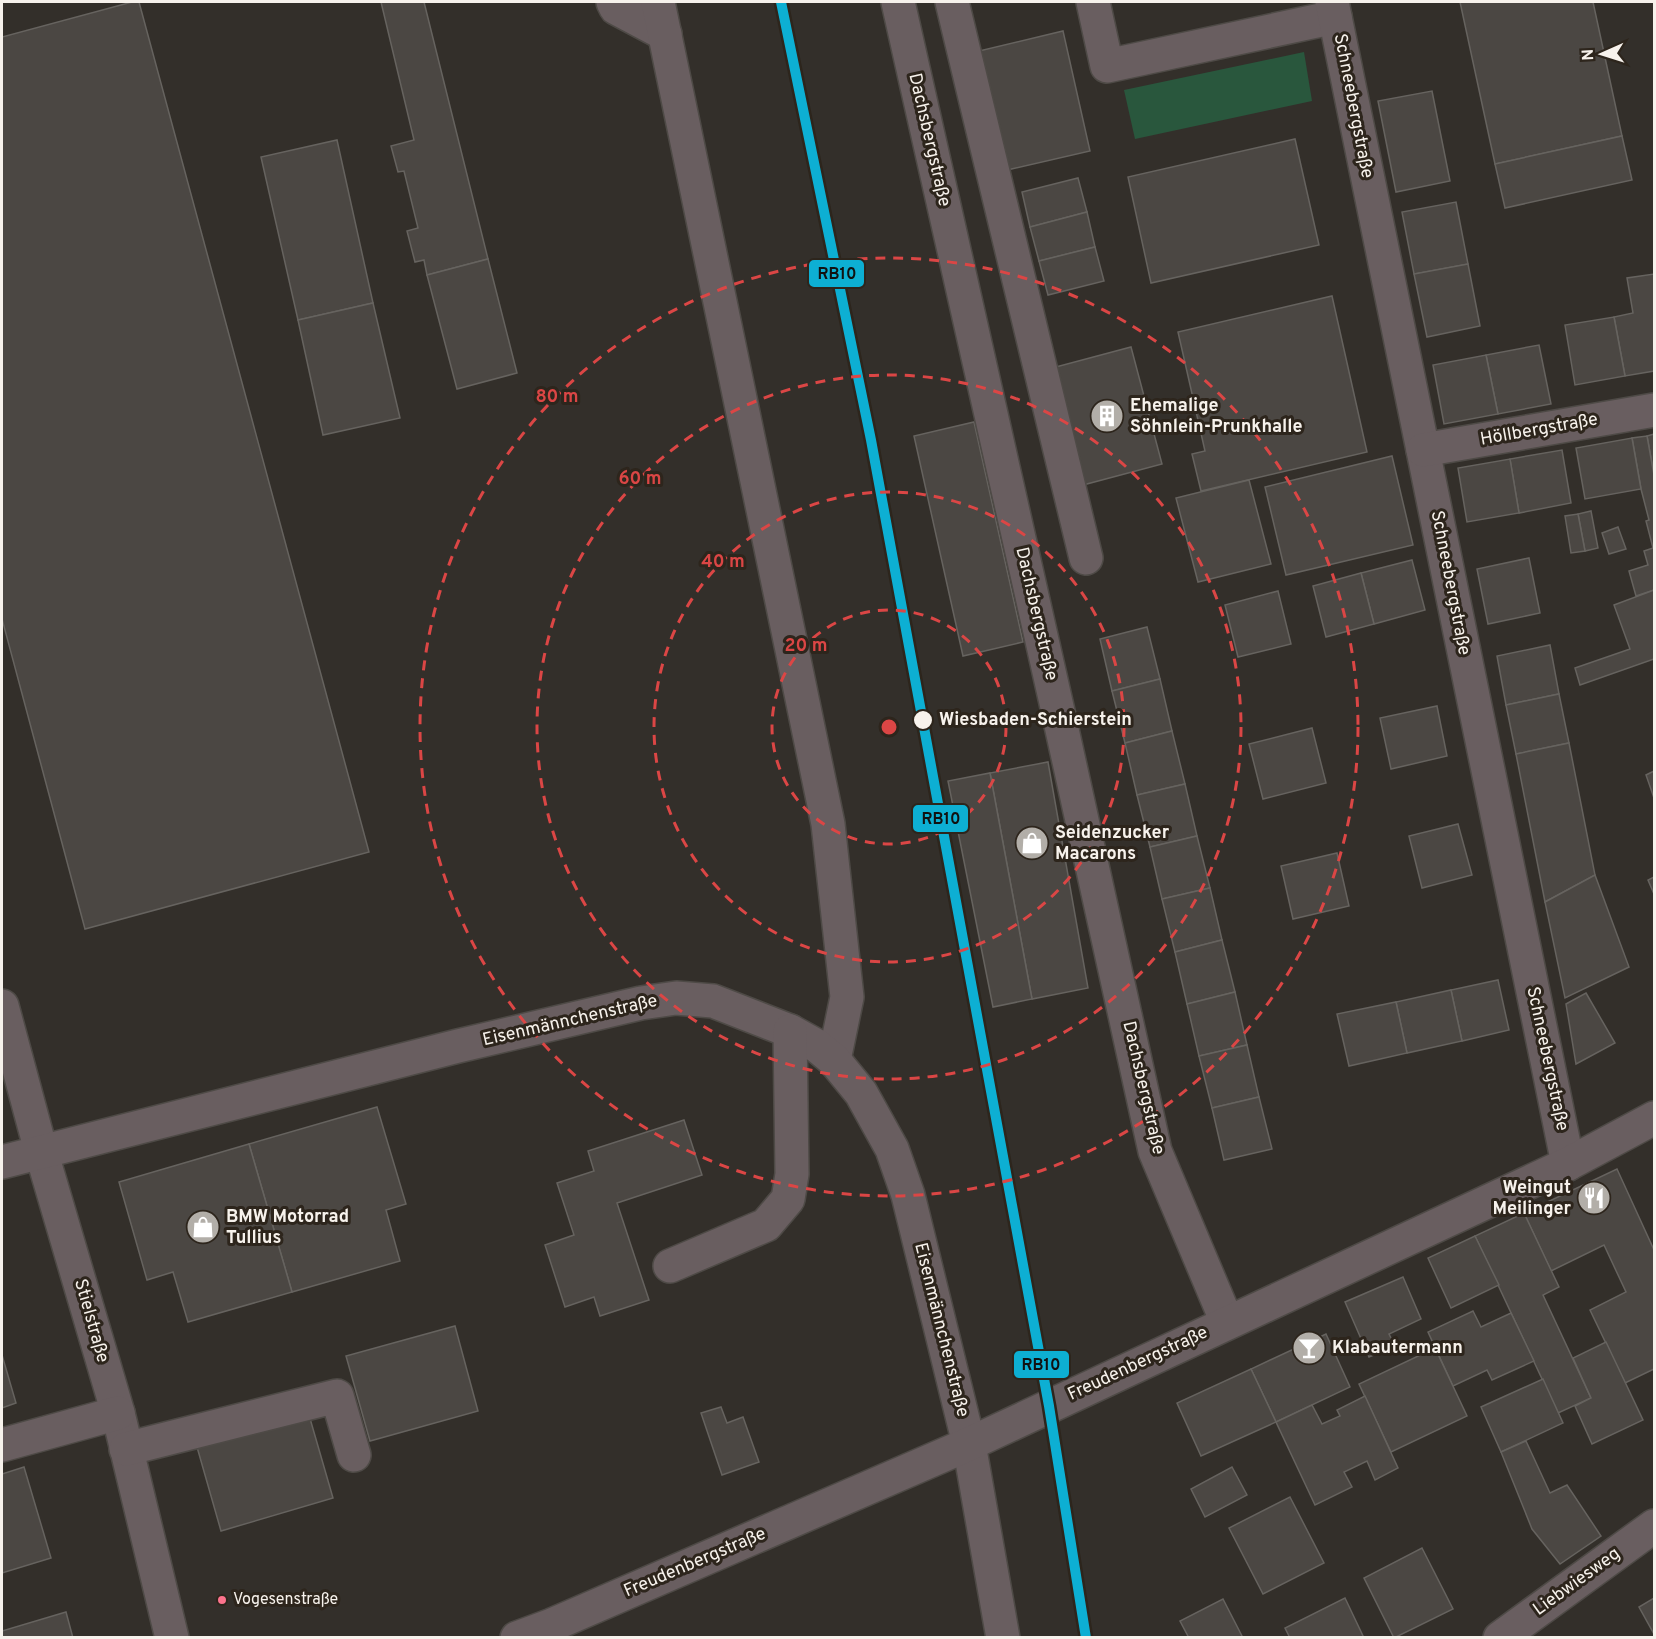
<svg xmlns="http://www.w3.org/2000/svg" width="1656" height="1639" viewBox="0 0 1656 1639" font-family="Overpass,sans-serif">
<style>
.green{fill:#29573d}
.building{fill:#4b4743;stroke:#66635f;stroke-width:1.5}
.lines{fill:none;stroke-linecap:round;stroke-linejoin:round}
.minor-casing{stroke:#4e4a46;stroke-width:36}
.minor{stroke:#695e60;stroke-width:33}
.rail-1-casing{stroke:#2d251c;stroke-width:15}
.rail-1{stroke:#0dafd3;stroke-width:10}
.ring{fill:none;stroke:#db4645;stroke-width:3;stroke-dasharray:10 8}
.stop-dot{fill:#f7f2ec;stroke:#2d251c;stroke-width:2}
.bus-dot{fill:#fc738d;stroke:#2d251c;stroke-width:2}
.labels{text-anchor:middle;dominant-baseline:central;stroke-width:6;stroke-linejoin:round;paint-order:stroke}
.bus-label{font-size:16px;fill:#f7f2ec;stroke:#2d251c;text-anchor:start}
.street-label{font-size:18px;fill:#f7f2ec;stroke:#2d251c}
.poi-label{font-size:18px;font-weight:bold;fill:#f7f2ec;stroke:#2d251c;text-anchor:start}
.stop-label{font-size:18px;font-weight:bold;fill:#f7f2ec;stroke:#2d251c;text-anchor:start}
.centre{fill:#db4645;stroke:#2d251c;stroke-width:3}
.ring-label{font-size:18px;text-anchor:middle;font-weight:bold;fill:#db4645;stroke:#2d251c;stroke-width:6;stroke-linejoin:round;paint-order:stroke}
.line-badge{stroke:#2d251c;stroke-width:2}
.pale-badge-label{font-size:16px;text-anchor:middle;font-weight:bold;fill:#111}
</style>
<rect width="100%" height="100%" fill="#332f2a"/>
<!-- green -->
<polygon class="green" points="1304,52 1312,101 1135,139 1124,90"/>
<!-- building -->
<g class="building">
<polygon points="132,2 139,2 369,852 85,929 2,619 2,37"/>
<polygon points="381,2 424,2 488,259 427,275 424,260 415,262 407,231 418,228 404,171 398,172 391,146 414,140"/>
<polygon points="1460,2 1593,2 1622,136 1495,164"/>
<polygon points="1063,31 1090,151 1007,170 979,51"/>
<polygon points="1432,91 1450,181 1396,192 1378,101"/>
<polygon points="1622,136 1632,180 1505,208 1495,164"/>
<polygon points="1295,139 1319,245 1151,283 1128,177"/>
<polygon points="337,140 373,303 298,320 261,157"/>
<polygon points="1078,178 1087,212 1030,227 1022,192"/>
<polygon points="1456,202 1468,264 1414,274 1402,212"/>
<polygon points="1087,212 1095,247 1039,261 1030,227"/>
<polygon points="1095,247 1104,281 1048,295 1039,261"/>
<polygon points="488,259 517,373 457,389 427,275"/>
<polygon points="1468,264 1480,326 1427,337 1414,274"/>
<polygon points="1654,274 1654,371 1625,376 1614,317 1633,313 1627,278"/>
<polygon points="1332,296 1367,452 1201,491 1192,454 1205,451 1178,332"/>
<polygon points="373,303 400,418 323,435 298,320"/>
<polygon points="1614,317 1625,376 1575,385 1565,325"/>
<polygon points="1539,345 1551,404 1498,414 1486,355"/>
<polygon points="1131,347 1162,464 1083,485 1052,368"/>
<polygon points="1486,355 1498,414 1444,424 1433,365"/>
<polygon points="974,422 1023,642 963,656 914,436"/>
<polygon points="1654,434 1654,475 1647,436"/>
<polygon points="1647,436 1654,475 1654,590 1636,596 1629,571 1648,565 1644,551 1653,548 1646,521 1649,520 1641,489 1632,438"/>
<polygon points="1632,438 1641,489 1585,499 1576,448"/>
<polygon points="1562,450 1571,503 1519,513 1510,459"/>
<polygon points="1392,456 1413,545 1286,575 1265,487"/>
<polygon points="1510,459 1519,513 1467,522 1458,468"/>
<polygon points="1249,480 1271,564 1198,582 1176,498"/>
<polygon points="1591,511 1598,548 1585,551 1578,514"/>
<polygon points="1578,514 1585,551 1571,553 1565,516"/>
<polygon points="1618,527 1626,549 1609,554 1602,533"/>
<polygon points="1529,558 1540,613 1488,624 1477,569"/>
<polygon points="1412,560 1425,610 1374,624 1361,573"/>
<polygon points="1361,573 1374,624 1326,637 1313,586"/>
<polygon points="1654,590 1654,659 1580,685 1575,668 1630,649 1614,605"/>
<polygon points="1278,591 1291,644 1238,657 1225,605"/>
<polygon points="1147,627 1160,679 1112,691 1100,639"/>
<polygon points="1550,645 1559,694 1506,705 1497,656"/>
<polygon points="1160,679 1172,731 1125,743 1112,691"/>
<polygon points="1559,694 1569,743 1516,754 1506,705"/>
<polygon points="1437,706 1447,756 1391,769 1380,718"/>
<polygon points="1312,728 1326,783 1263,799 1249,744"/>
<polygon points="1172,731 1185,784 1137,795 1125,743"/>
<polygon points="1569,743 1595,875 1545,902 1516,754"/>
<polygon points="1048,762 1088,988 1032,999 990,773"/>
<polygon points="1654,771 1654,798 1646,775"/>
<polygon points="990,773 1032,999 993,1007 948,781"/>
<polygon points="1185,784 1197,836 1150,847 1137,795"/>
<polygon points="1458,824 1472,875 1422,888 1409,836"/>
<polygon points="1197,836 1210,888 1162,899 1150,847"/>
<polygon points="1337,853 1349,906 1293,919 1281,866"/>
<polygon points="1595,875 1629,967 1565,998 1545,902"/>
<polygon points="1654,877 1654,894 1648,880"/>
<polygon points="1210,888 1222,940 1175,952 1162,899"/>
<polygon points="1222,940 1235,992 1187,1004 1175,952"/>
<polygon points="1498,980 1509,1030 1462,1041 1451,990"/>
<polygon points="1451,990 1462,1041 1407,1053 1396,1002"/>
<polygon points="1235,992 1247,1045 1199,1056 1187,1004"/>
<polygon points="1586,993 1615,1043 1576,1064 1566,1004"/>
<polygon points="1396,1002 1407,1053 1349,1066 1337,1014"/>
<polygon points="1247,1045 1259,1097 1212,1108 1199,1056"/>
<polygon points="1259,1097 1272,1149 1224,1160 1212,1108"/>
<polygon points="377,1107 406,1204 386,1210 400,1261 292,1292 249,1144"/>
<polygon points="684,1120 702,1175 617,1203 649,1300 600,1316 594,1297 565,1307 545,1245 574,1235 557,1183 594,1171 588,1151"/>
<polygon points="249,1144 292,1292 188,1322 173,1272 147,1280 119,1182"/>
<polygon points="1617,1169 1654,1250 1654,1369 1625,1383 1590,1310 1626,1292 1604,1245 1551,1271 1524,1213"/>
<polygon points="1524,1213 1559,1287 1543,1295 1591,1398 1558,1413 1475,1236"/>
<polygon points="1475,1236 1499,1285 1451,1308 1428,1258"/>
<polygon points="1403,1277 1421,1319 1389,1334 1395,1346 1369,1357 1345,1302"/>
<polygon points="1473,1311 1481,1327 1511,1313 1534,1361 1492,1380 1487,1370 1453,1386 1428,1332"/>
<polygon points="455,1326 478,1411 370,1441 346,1356"/>
<polygon points="1326,1334 1350,1387 1276,1422 1251,1369"/>
<polygon points="1606,1342 1643,1420 1592,1444 1575,1406 1591,1398 1573,1358"/>
<polygon points="1435,1348 1467,1416 1391,1452 1359,1384"/>
<polygon points="2,1355 16,1403 2,1408"/>
<polygon points="1251,1369 1276,1422 1201,1456 1177,1403"/>
<polygon points="1543,1379 1563,1423 1501,1452 1481,1407"/>
<polygon points="1365,1396 1398,1468 1375,1480 1367,1461 1344,1472 1352,1487 1315,1505 1276,1422 1312,1405 1322,1424 1340,1416 1337,1410"/>
<polygon points="721,1407 727,1423 743,1417 759,1462 722,1475 701,1413"/>
<polygon points="309,1415 333,1498 221,1531 197,1447"/>
<polygon points="1526,1441 1550,1493 1567,1485 1601,1536 1560,1564 1532,1529 1501,1452"/>
<polygon points="24,1467 51,1558 2,1573 2,1474"/>
<polygon points="1232,1467 1247,1495 1205,1517 1191,1489"/>
<polygon points="1290,1497 1324,1563 1263,1594 1229,1528"/>
<polygon points="1422,1548 1453,1609 1394,1638 1364,1578"/>
<polygon points="1345,1598 1364,1638 1290,1638 1285,1628"/>
<polygon points="1654,1598 1654,1634 1639,1607"/>
<polygon points="1223,1599 1243,1638 1189,1638 1180,1621"/>
<polygon points="66,1612 73,1638 2,1638 2,1631"/>
</g>
<g class="lines">
<!-- minor casing -->
<g class="minor-casing">
<g id="minor">
<polyline points="613,2 616,8 665,34"/>
<polyline points="658,2 828,824 847,997 834,1060"/>
<polyline points="898,2 1057,707 1155,1151 1227,1322"/>
<polyline points="952,2 1086,558"/>
<polyline points="1093,2 1107,66 1335,17"/>
<polyline points="1332,2 1568,1164"/>
<polyline points="1423,450 1654,410"/>
<polyline points="2,1006 41,1151 118,1413 172,1638"/>
<polyline points="2,1162 458,1046 641,1003 676,998 713,1001 790,1031 817,1046 834,1060 861,1093 892,1149 908,1195 969,1444 1003,1638"/>
<polyline points="670,1266 766,1225 788,1199 792,1174 790,1031"/>
<polyline points="2,1445 118,1413"/>
<polyline points="126,1449 337,1396 354,1455"/>
<polyline points="517,1638 552,1625 969,1444 1568,1164 1654,1118"/>
<polyline points="1500,1638 1654,1526"/>
</g>
</g>
<!-- minor -->
<use href="#minor" class="minor"/>
<!-- rail-1 casing -->
<g class="rail-1-casing">
<polyline id="rail-1" points="781,2 871,440 1049,1406 1086,1638"/>
</g>
<!-- rail-1 -->
<use href="#rail-1" class="rail-1"/>
</g>
<!-- distance rings -->
<g class="ring">
<circle cx="889" cy="727" r="117"/>
<circle cx="889" cy="727" r="235"/>
<circle cx="889" cy="727" r="352"/>
<circle cx="889" cy="727" r="469"/>
</g>
<!-- icons -->
<defs>
<g id="building-disc" transform="scale(1.725)"><circle r="9.5" fill="#b2aea8" stroke="#2d251c"/><path d="M-4-6H4V6H1V3H-1V6H-4ZM-2.5-4.3h1.7v1.8h-1.7ZM.8-4.3h1.7v1.8H.8ZM-2.5-1h1.7V.8h-1.7ZM.8-1h1.7V.8H.8Z" fill="#fff"/></g>
<g id="shop-disc" transform="scale(1.725)"><circle r="9.5" fill="#b2aea8" stroke="#2d251c"/><path d="M-5-2.5h2.3a2.7 3.5 0 0 1 5.4 0H5L5.5 6h-11ZM-1.5-2.5h3a1.5 2.3 0 0 0-3 0Z" fill="#fff"/></g>
<g id="restaurant-disc" transform="scale(1.725)"><circle r="9.5" fill="#b2aea8" stroke="#2d251c"/><path d="M-5-6h1v4h1v-4h1v4h1v-4h1v5L-1.5 .5V6h-2V.5L-5-1ZM5-6V6H3V1.5H1.5Q1.5-4 5-6Z" fill="#fff"/></g>
<g id="bar-disc" transform="scale(1.725)"><circle r="9.5" fill="#b2aea8" stroke="#2d251c"/><path d="M-6-5H6L.8 .8V4.5H3.5V6h-7V4.5H-.8V.8Z" fill="#fff"/></g>
</defs>
<g fill-rule="evenodd">
<use href="#building-disc" x="1107" y="416"/>
<use href="#shop-disc" x="1032" y="843"/>
<use href="#restaurant-disc" x="1594" y="1198"/>
<use href="#shop-disc" x="203" y="1227"/>
<use href="#bar-disc" x="1309" y="1348"/>
</g>
<!-- markers -->
<circle class="stop-dot" cx="923" cy="720" r="10"/>
<circle class="bus-dot" cx="222" cy="1600" r="5"/>
<g class="labels">
<!-- bus labels -->
<g class="bus-label">
<text x="233" y="1600">Vogesenstraße</text>
</g>
<!-- street labels -->
<g class="street-label">
<text transform="translate(1353 106) rotate(79)">Schneebergstraße</text>
<text transform="translate(929 140) rotate(77)">Dachsbergstraße</text>
<text transform="translate(1539 430) rotate(-10)">Höllbergstraße</text>
<text transform="translate(1450 583) rotate(79)">Schneebergstraße</text>
<text transform="translate(1036 614) rotate(77)">Dachsbergstraße</text>
<text transform="translate(570 1021) rotate(-13)">Eisenmännchenstraße</text>
<text transform="translate(1547 1059) rotate(78)">Schneebergstraße</text>
<text transform="translate(1143 1088) rotate(77)">Dachsbergstraße</text>
<text transform="translate(91 1321) rotate(74)">Stielstraße</text>
<text transform="translate(941 1330) rotate(76)">Eisenmännchenstraße</text>
<text transform="translate(1138 1364) rotate(-25)">Freudenbergstraße</text>
<text transform="translate(695 1563) rotate(-23)">Freudenbergstraße</text>
<text transform="translate(1577 1582) rotate(-36)">Liebwiesweg</text>
</g>
<!-- poi labels -->
<g class="poi-label">
<text x="1130" y="406">Ehemalige<tspan x="1130" dy="21">Söhnlein-Prunkhalle</tspan></text>
<text x="1055" y="833">Seidenzucker<tspan x="1055" dy="21">Macarons</tspan></text>
<text x="1571" y="1188" text-anchor="end">Weingut<tspan x="1571" dy="21">Meilinger</tspan></text>
<text x="226" y="1217">BMW Motorrad<tspan x="226" dy="21">Tullius</tspan></text>
<text x="1332" y="1348">Klabautermann</text>
</g>
<!-- stop labels -->
<g class="stop-label">
<text x="939" y="720">Wiesbaden-Schierstein</text>
</g>
</g>
<circle cx="889" cy="727" r="9" class="centre"/>
<g class="ring-label">
<text x="557" y="402">80 m</text>
<text x="640" y="484">60 m</text>
<text x="723" y="567">40 m</text>
<text x="806" y="651">20 m</text>
</g>
<g class="line-badge">
<rect x="808" y="259" width="57" height="29" rx="6" fill="#0dafd3"/>
<rect x="912" y="804" width="57" height="29" rx="6" fill="#0dafd3"/>
<rect x="1013" y="1350" width="57" height="29" rx="6" fill="#0dafd3"/>
</g>
<g class="pale-badge-label">
<text x="837" y="279">RB10</text>
<text x="941" y="824">RB10</text>
<text x="1041" y="1370">RB10</text>
</g>
<!-- border -->
<rect width="1656" height="1639" fill="none" stroke="#f7f2ec" stroke-width="6"/>
<!-- north arrow -->
<g transform="translate(1602 54) rotate(267)" stroke="#2d251c" stroke-width="4.5" paint-order="stroke">
<path d="M0-4.5L10 22L0 15L-10 22Z" fill="#f7f2ec"/>
<text y="-9" font-size="16" font-weight="bold" text-anchor="middle" fill="#f7f2ec">N</text>
</g>
</svg>
